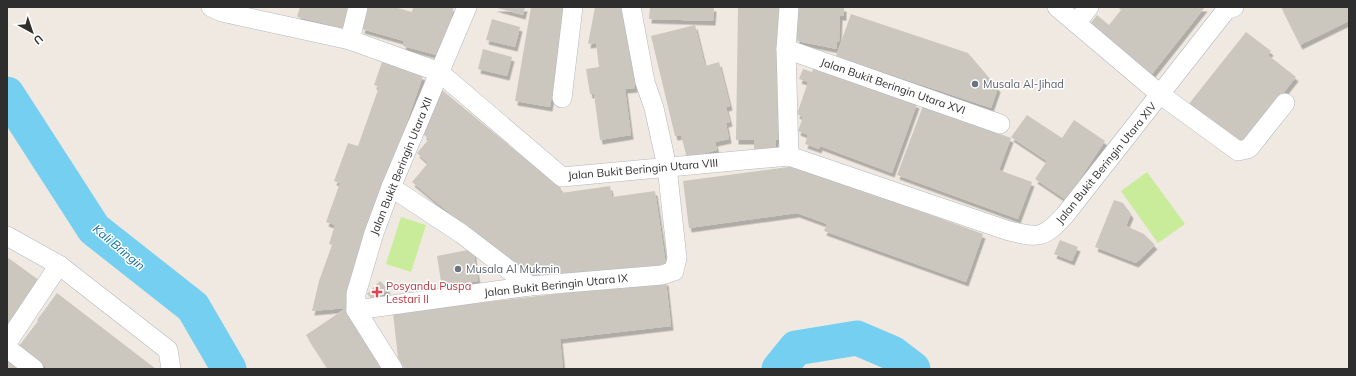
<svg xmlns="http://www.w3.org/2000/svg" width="1356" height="376" viewBox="0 0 1356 376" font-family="Mulish,sans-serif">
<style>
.pitch{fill:#c9ec9a}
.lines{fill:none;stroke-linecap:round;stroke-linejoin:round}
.river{stroke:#75cff0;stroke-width:35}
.building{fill:#cbc7bf;filter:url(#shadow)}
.street-casing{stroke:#b4b7c1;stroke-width:20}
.street{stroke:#fff;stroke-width:19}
.worship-dot{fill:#6b7280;stroke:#fff;stroke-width:1.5}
.health-dot{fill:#e0444e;stroke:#fff;stroke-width:1.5}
.labels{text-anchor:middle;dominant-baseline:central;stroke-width:3;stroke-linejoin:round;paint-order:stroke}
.worship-label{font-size:11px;fill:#5b616d;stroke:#fff;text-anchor:start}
.street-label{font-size:11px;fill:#2e2e2e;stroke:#fff}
.health-label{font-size:11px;fill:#be3a42;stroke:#fff;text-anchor:start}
.water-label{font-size:12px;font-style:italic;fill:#0d6fa3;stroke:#fff}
</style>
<defs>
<filter id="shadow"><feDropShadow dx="2.5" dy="4.5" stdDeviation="0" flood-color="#0004"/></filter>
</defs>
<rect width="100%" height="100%" fill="#efe9e1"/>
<!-- pitch -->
<g class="pitch">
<polygon points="1147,172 1185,224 1158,243 1121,191"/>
<polygon points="401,217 426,225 411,272 386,264"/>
</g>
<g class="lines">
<!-- river -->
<g class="river">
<polyline points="7,94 94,229 193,307 229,369"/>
<polyline points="779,369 796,348 857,338 892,353 913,369"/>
</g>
</g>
<!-- building -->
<g class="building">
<polygon points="300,7 352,7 347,29 297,17"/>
<polygon points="368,7 394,7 412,12 413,7 454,7 440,56 403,46 404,41 362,29"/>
<polygon points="494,7 525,7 523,15"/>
<polygon points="531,7 567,7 550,107 515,101"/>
<polygon points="595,7 629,7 629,39 635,88 625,89 631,135 600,140 594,94 590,94 586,69 599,67 596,43 588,44"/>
<polygon points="650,7 714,7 713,21 649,19"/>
<polygon points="738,7 783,7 780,140 776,140 776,151 754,150 754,140 736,140"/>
<polygon points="797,7 844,7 844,16 840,16 839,42 837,42 837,49 797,41"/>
<polygon points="1118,7 1205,7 1148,79 1086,29 1097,15 1109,25 1121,10"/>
<polygon points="1281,7 1349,7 1349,21 1300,45"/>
<polygon points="851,14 968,53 998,88 991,108 836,56"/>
<polygon points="492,19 520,27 515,47 486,40"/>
<polygon points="695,25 705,66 719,62 730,106 726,107 730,122 726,123 729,139 715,142 717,150 687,158 681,135 675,136 651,36"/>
<polygon points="1246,32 1271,51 1268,55 1296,77 1243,144 1215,122 1212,125 1188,105"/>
<polygon points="483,49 512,57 507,76 478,69"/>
<polygon points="382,62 423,76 394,159 353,293 346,308 312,311 319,281 332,245 329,244 335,225 326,222 340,183 334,181 348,143 358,146 379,87 374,85"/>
<polygon points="814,66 917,104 892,173 820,146 819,149 805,144 808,135 798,131 803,117 797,114 808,82 799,79 803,69 812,72"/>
<polygon points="442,90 561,188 561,193 610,186 612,197 655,191 666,265 535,279 465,226 412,182 428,163 417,153 429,139 424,135 434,100"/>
<polygon points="923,106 1011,138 999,170 1032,182 1018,219 897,175"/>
<polygon points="1027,115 1062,138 1074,120 1105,141 1066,200 1035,179 1047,161 1011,137"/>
<polygon points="796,166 983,234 966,282 824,231 827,224 797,213 689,228 683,181"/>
<polygon points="1114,200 1123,203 1131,214 1126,226 1144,234 1155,245 1136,263 1095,247"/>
<polygon points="1060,240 1078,247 1072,261 1054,254"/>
<polygon points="473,249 478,281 442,288 437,256"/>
<polygon points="7,257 43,283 7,335"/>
<polygon points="380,281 388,289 375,302 367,294"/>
<polygon points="666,281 671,326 560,339 563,369 405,369 398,358 393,313"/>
<polygon points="57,293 156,369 48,369 19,346 38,321 37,320"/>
<polygon points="346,308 387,369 328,369 306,335"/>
<polygon points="7,356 23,369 7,369"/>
</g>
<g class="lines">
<!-- street casing -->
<g class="street-casing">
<g id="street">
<path d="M211,7l11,5 128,28 89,32 123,105 227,-21 220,75c30,7 34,8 56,-16l161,-205 8,-3"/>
<polyline points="789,7 786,49 789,156"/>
<polyline points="1057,7 1161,95 1238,151 1247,149 1250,147 1285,103"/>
<polyline points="1076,23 1089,7"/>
<polyline points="350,40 358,7"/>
<polyline points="786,49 1000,124"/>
<polyline points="562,98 573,7"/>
<polyline points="391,187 462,234 530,286"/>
<polyline points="7,236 59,265 168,350 171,369"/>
<polyline points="356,310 530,286 662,275 674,271 677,258 667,167 654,108 645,82 631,7"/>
<polyline points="7,343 59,265"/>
<polyline points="7,348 34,369"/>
<polyline points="393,369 356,310 356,294 374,233 391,187 467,7"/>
</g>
</g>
<!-- street -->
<use href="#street" class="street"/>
</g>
<!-- markers -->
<g class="worship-dot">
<circle cx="975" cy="84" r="4"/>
<circle cx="458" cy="269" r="4"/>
</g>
<path class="health-dot" d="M375 286h4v4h4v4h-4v4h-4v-4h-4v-4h4z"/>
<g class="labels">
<!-- worship labels -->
<g class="worship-label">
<text x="983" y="84">Musala Al-Jihad</text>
<text x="466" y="269">Musala Al Mukmin</text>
</g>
<!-- street labels -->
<g class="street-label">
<text transform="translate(893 86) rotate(19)">Jalan Bukit Beringin Utara XVI</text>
<text transform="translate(1106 163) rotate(-51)">Jalan Bukit Beringin Utara XIV</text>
<text transform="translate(401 166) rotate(-68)">Jalan Bukit Beringin Utara XII</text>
<text transform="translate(643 169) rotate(-5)">Jalan Bukit Beringin Utara VIII</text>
<text transform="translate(556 285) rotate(-6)">Jalan Bukit Beringin Utara IX</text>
</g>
<!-- health labels -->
<g class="health-label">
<text x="386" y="286">Posyandu Puspa<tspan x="386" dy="13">Lestari II</tspan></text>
</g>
<!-- water labels -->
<g class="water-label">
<text transform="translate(119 247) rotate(40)">Kali Bringin</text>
</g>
</g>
<!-- border -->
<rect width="1356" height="376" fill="none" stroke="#2e2e2e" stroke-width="16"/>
<!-- north arrow -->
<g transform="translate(32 32) rotate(140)" stroke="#ffffff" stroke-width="3" paint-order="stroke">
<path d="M0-3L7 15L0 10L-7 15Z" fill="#2e2e2e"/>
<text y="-6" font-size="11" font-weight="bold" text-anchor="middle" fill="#2e2e2e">U</text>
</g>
</svg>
